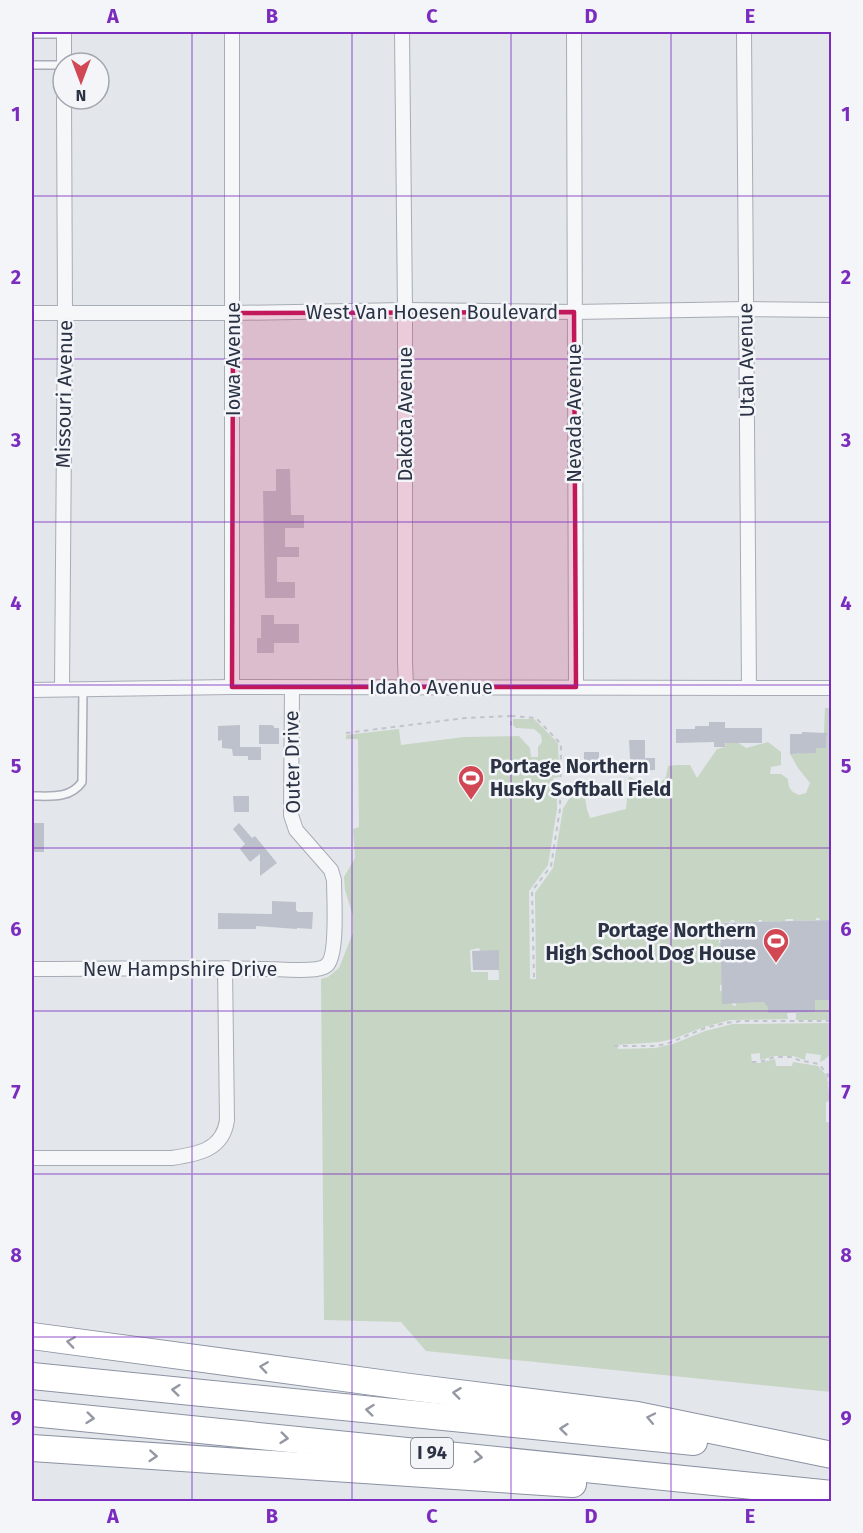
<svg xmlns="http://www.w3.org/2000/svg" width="863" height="1533" viewBox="0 0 863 1533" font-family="'Fira Sans',sans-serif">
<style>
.green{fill:#c7d5c4;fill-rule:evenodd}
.building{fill:#bdc1cb}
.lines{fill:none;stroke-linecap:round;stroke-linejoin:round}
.service-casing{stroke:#a8acb6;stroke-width:10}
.minor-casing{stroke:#a8acb6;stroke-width:16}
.motorway-casing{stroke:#8a92a2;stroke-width:28}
.path{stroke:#c1c4ca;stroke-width:2;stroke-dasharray:4.5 4.5;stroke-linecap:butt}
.service{stroke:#f6f7f9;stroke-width:7}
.minor{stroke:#f6f7f9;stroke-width:14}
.motorway{stroke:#fff;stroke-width:26}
.oneway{stroke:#9498a2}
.marked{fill:#c2185b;fill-opacity:0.2;stroke:#c2185b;stroke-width:4.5;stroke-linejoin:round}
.grid{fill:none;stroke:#7b2cbf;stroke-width:1.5;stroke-opacity:0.55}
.labels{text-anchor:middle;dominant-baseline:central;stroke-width:5;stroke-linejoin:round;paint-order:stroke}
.shield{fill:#f3f5f8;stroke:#666c7a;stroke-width:1.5}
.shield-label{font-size:18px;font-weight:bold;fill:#2a3244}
.street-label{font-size:20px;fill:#2a3244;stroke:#f3f5f8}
.poi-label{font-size:20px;font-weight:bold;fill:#2a3244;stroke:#f3f5f8;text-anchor:start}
.neatline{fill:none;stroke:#7b2cbf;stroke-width:2}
.grid-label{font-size:20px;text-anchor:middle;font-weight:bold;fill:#7b2cbf}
</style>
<rect width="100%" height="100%" fill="#e3e6eb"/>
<!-- green -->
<g class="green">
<path d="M825,708h6v212h-11l-1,-2h-3v2l-23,1v-2h-7l-1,2 -23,1v-2h-3l-1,2h-23l-1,-2h-3l-1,2 -10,1v13h-1v7h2l1,41 -2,1v6h2l10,12v2l4,1v-3l29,-1v3h2l1,8h19l1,6 -58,1 -26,7 -31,12 -14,3 -42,3 1,4 37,-1 18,-4 32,-13 28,-7 98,-1v31l-7,6 -4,2 1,-7 -15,-2 -1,7 -12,-4h-18l-15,4v-7l-9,1 1,9h8l15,-4 1,7h16l1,-4 25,4 9,10 3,25 -4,1v20l6,1 -1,269 -405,-41 -25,-29 -77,-2 -3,-341 7,-2 11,-9 14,-35v-17l-8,-26 -1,-13 11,-19 -2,-29 6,-2 -1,-88h-12v-4l53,-6 2,16 63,-8 55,-1 11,12 1,9h7v-10l4,-5 -1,-7 -7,-6 -18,-1 -3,-3v-6h21l24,24 1,34 -6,1 1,4 3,1v26l-9,56 -19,26 1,88h6l-1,-86 18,-25 10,-59 14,-24 6,1 4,24 3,8 36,-9 3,-32 19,7 12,-1 6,-6 2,-11 9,-1h13l7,13 20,-29 8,-2 2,-12 19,13 22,-6 13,10v13l-10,2 -1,7h11l7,5c0,9 3,13 11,16l7,-2 4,-10 -12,-15 -8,-14h11v-2l15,-4 10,-1 1,-14h-3zM479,948l1,3h18l1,29h-11v-8h-17l-1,-22z"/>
<polygon points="815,1000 831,1000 831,1020 796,1020 796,1013 815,1011"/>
</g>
<!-- building -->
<g class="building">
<polygon points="276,469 290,469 291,515 304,515 304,528 285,528 285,547 299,547 299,557 277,557 277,582 295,582 295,598 265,598 263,491 276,491"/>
<polygon points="261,615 274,615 274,624 299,624 299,643 274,643 274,653 257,653 257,638 261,638"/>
<polygon points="709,722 725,722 725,728 762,728 762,743 725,743 725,747 714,747 714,742 676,743 676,729 695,729 695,726 709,726"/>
<polygon points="240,725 240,747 261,747 261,760 248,760 248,756 233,756 232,749 222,748 222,740 218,741 218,726"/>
<polygon points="259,725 271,725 274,726 274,728 279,728 279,744 259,744"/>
<polygon points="802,732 827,733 826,748 816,748 816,753 790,754 790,734 802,734"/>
<polygon points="629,740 645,740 645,758 655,758 655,770 635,771 634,760 630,759"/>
<rect x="584" y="752" width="15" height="15"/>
<polygon points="233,796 249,796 249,812 234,812"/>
<rect x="32" y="823" width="12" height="29"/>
<polygon points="239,823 252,838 255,836 277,863 260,876 260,854 250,862 240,849 245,844 233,829"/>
<polygon points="272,901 296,902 296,910 298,912 313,912 312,929 297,928 297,929 256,926 256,929 218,929 218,913 272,914"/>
<polygon points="831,920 831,1000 815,1000 815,1012 787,1013 768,1013 767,1005 765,1005 765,1002 722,1004 720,923"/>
<polygon points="499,950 499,970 473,970 472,951"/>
</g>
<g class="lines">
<!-- service casing -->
<g class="service-casing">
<g id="service">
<polyline points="32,34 64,34"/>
<polyline points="32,65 63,65"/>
<path d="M32,796c19,0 38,3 50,-14l1,-94"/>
</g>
</g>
<!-- minor casing -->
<g class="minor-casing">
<g id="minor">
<polyline points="64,32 64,63"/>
<polyline points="402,32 405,310 405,662 406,687"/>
<polyline points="574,32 576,687"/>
<polyline points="744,32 749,688"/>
<polyline points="32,313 233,313 405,310 574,312 746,309 832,310"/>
<polyline points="232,687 232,32"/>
<polyline points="62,689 65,313 64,99"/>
<polyline points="32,690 232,687 832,688"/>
<path d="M32,969c79,0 158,-2 237,0 12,0 50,4 58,-4 11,-10 7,-69 7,-85l-3,-10 -35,-40 -5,-15 1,-127"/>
<path d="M32,1158h140c26,-4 51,-8 55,-38l-2,-152"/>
</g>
</g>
<!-- motorway casing -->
<g class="motorway-casing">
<g id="motorway">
<polyline points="32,1336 410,1387 637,1415 832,1455"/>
<polyline points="32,1376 694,1442"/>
<polyline points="32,1413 832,1494"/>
<polyline points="32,1448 573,1484"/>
</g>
</g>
<!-- path -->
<g class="path">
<polyline points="511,716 536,718 561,744 560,809 551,866 532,891 534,979"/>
<polyline points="346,733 465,718 511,716 511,728"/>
<polyline points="614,1046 655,1046 667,1044 705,1028 725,1023 741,1021 832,1021"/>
<polyline points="752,1062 760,1062 775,1057 793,1057 798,1060 819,1064 828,1075 832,1094"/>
</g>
<!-- service -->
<use href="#service" class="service"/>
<!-- minor -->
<use href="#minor" class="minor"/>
<!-- motorway -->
<use href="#motorway" class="motorway"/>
</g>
<!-- one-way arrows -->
<defs><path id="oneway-chevron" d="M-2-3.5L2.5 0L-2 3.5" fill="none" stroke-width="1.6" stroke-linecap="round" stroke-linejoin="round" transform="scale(1.5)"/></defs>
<g class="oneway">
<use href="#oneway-chevron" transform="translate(71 1342) rotate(-172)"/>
<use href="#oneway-chevron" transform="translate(264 1367) rotate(-172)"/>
<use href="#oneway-chevron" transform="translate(176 1390) rotate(-174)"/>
<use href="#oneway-chevron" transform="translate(457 1393) rotate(-173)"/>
<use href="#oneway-chevron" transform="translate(370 1410) rotate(-174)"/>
<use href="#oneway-chevron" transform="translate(90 1418) rotate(6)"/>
<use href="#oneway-chevron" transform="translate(651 1418) rotate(-168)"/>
<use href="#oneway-chevron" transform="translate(564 1429) rotate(-174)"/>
<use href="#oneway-chevron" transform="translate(284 1438) rotate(6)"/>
<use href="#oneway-chevron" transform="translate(153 1456) rotate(4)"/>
<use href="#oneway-chevron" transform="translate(478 1457) rotate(6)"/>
</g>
<!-- marked area -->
<path class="marked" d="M574,312l2,375h-344l1,-374z"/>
<!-- grid -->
<path class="grid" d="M192,32v1470M352,32v1470M511,32v1470M671,32v1470M32,196h800M32,359h800M32,522h800M32,685h800M32,848h800M32,1011h800M32,1174h800M32,1337h800"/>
<!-- icons -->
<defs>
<g id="stadium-pin" transform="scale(1.35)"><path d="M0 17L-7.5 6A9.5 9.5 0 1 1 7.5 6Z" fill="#d14753" stroke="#f3f5f8"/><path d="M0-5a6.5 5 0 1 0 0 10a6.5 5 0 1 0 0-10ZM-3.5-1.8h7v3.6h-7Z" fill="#fff"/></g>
</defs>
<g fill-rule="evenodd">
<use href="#stadium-pin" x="471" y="778"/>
<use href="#stadium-pin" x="776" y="941"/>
</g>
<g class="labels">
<!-- shield labels -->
<rect class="shield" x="411" y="1438" width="42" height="30" rx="4.5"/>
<g class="shield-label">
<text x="432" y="1453">I 94</text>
</g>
<!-- street labels -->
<g class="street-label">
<text x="432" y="312">West Van Hoesen Boulevard</text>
<text transform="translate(233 359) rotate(-90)">Iowa Avenue</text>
<text transform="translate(746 360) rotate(-91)">Utah Avenue</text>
<text transform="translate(64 394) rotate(-89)">Missouri Avenue</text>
<text transform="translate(574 413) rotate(-90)">Nevada Avenue</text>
<text transform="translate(405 414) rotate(-90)">Dakota Avenue</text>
<text x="431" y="687">Idaho Avenue</text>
<text transform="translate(292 762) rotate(-91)">Outer Drive</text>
<text x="180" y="969">New Hampshire Drive</text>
</g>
<!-- poi labels -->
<g class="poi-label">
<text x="490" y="766">Portage Northern<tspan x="490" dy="23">Husky Softball Field</tspan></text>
<text x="756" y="930" text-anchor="end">Portage Northern<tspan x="756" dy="23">High School Dog House</tspan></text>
</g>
</g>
<!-- border -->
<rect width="863" height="1533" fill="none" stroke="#f3f5f8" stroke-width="66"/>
<!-- north arrow -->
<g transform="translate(81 81) rotate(180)"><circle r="28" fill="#f3f5f8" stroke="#a3a7b0" stroke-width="1.5"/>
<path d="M0-4.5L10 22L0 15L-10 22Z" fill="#d14753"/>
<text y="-9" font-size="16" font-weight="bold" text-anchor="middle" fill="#2a3244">N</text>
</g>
<rect x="33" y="33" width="797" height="1467" class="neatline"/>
<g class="grid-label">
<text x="113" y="23">A</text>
<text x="272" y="23">B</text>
<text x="432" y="23">C</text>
<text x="591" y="23">D</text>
<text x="750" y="23">E</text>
<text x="16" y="121">1</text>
<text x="846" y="121">1</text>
<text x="16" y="284">2</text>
<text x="846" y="284">2</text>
<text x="16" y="447">3</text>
<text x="846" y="447">3</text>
<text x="16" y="610">4</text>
<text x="846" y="610">4</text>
<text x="16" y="773">5</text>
<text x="846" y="773">5</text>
<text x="16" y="936">6</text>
<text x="846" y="936">6</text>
<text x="16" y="1099">7</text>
<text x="846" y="1099">7</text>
<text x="16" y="1262">8</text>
<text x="846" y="1262">8</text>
<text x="16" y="1425">9</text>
<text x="846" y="1425">9</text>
<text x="113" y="1523">A</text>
<text x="272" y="1523">B</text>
<text x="432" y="1523">C</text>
<text x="591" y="1523">D</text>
<text x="750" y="1523">E</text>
</g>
</svg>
